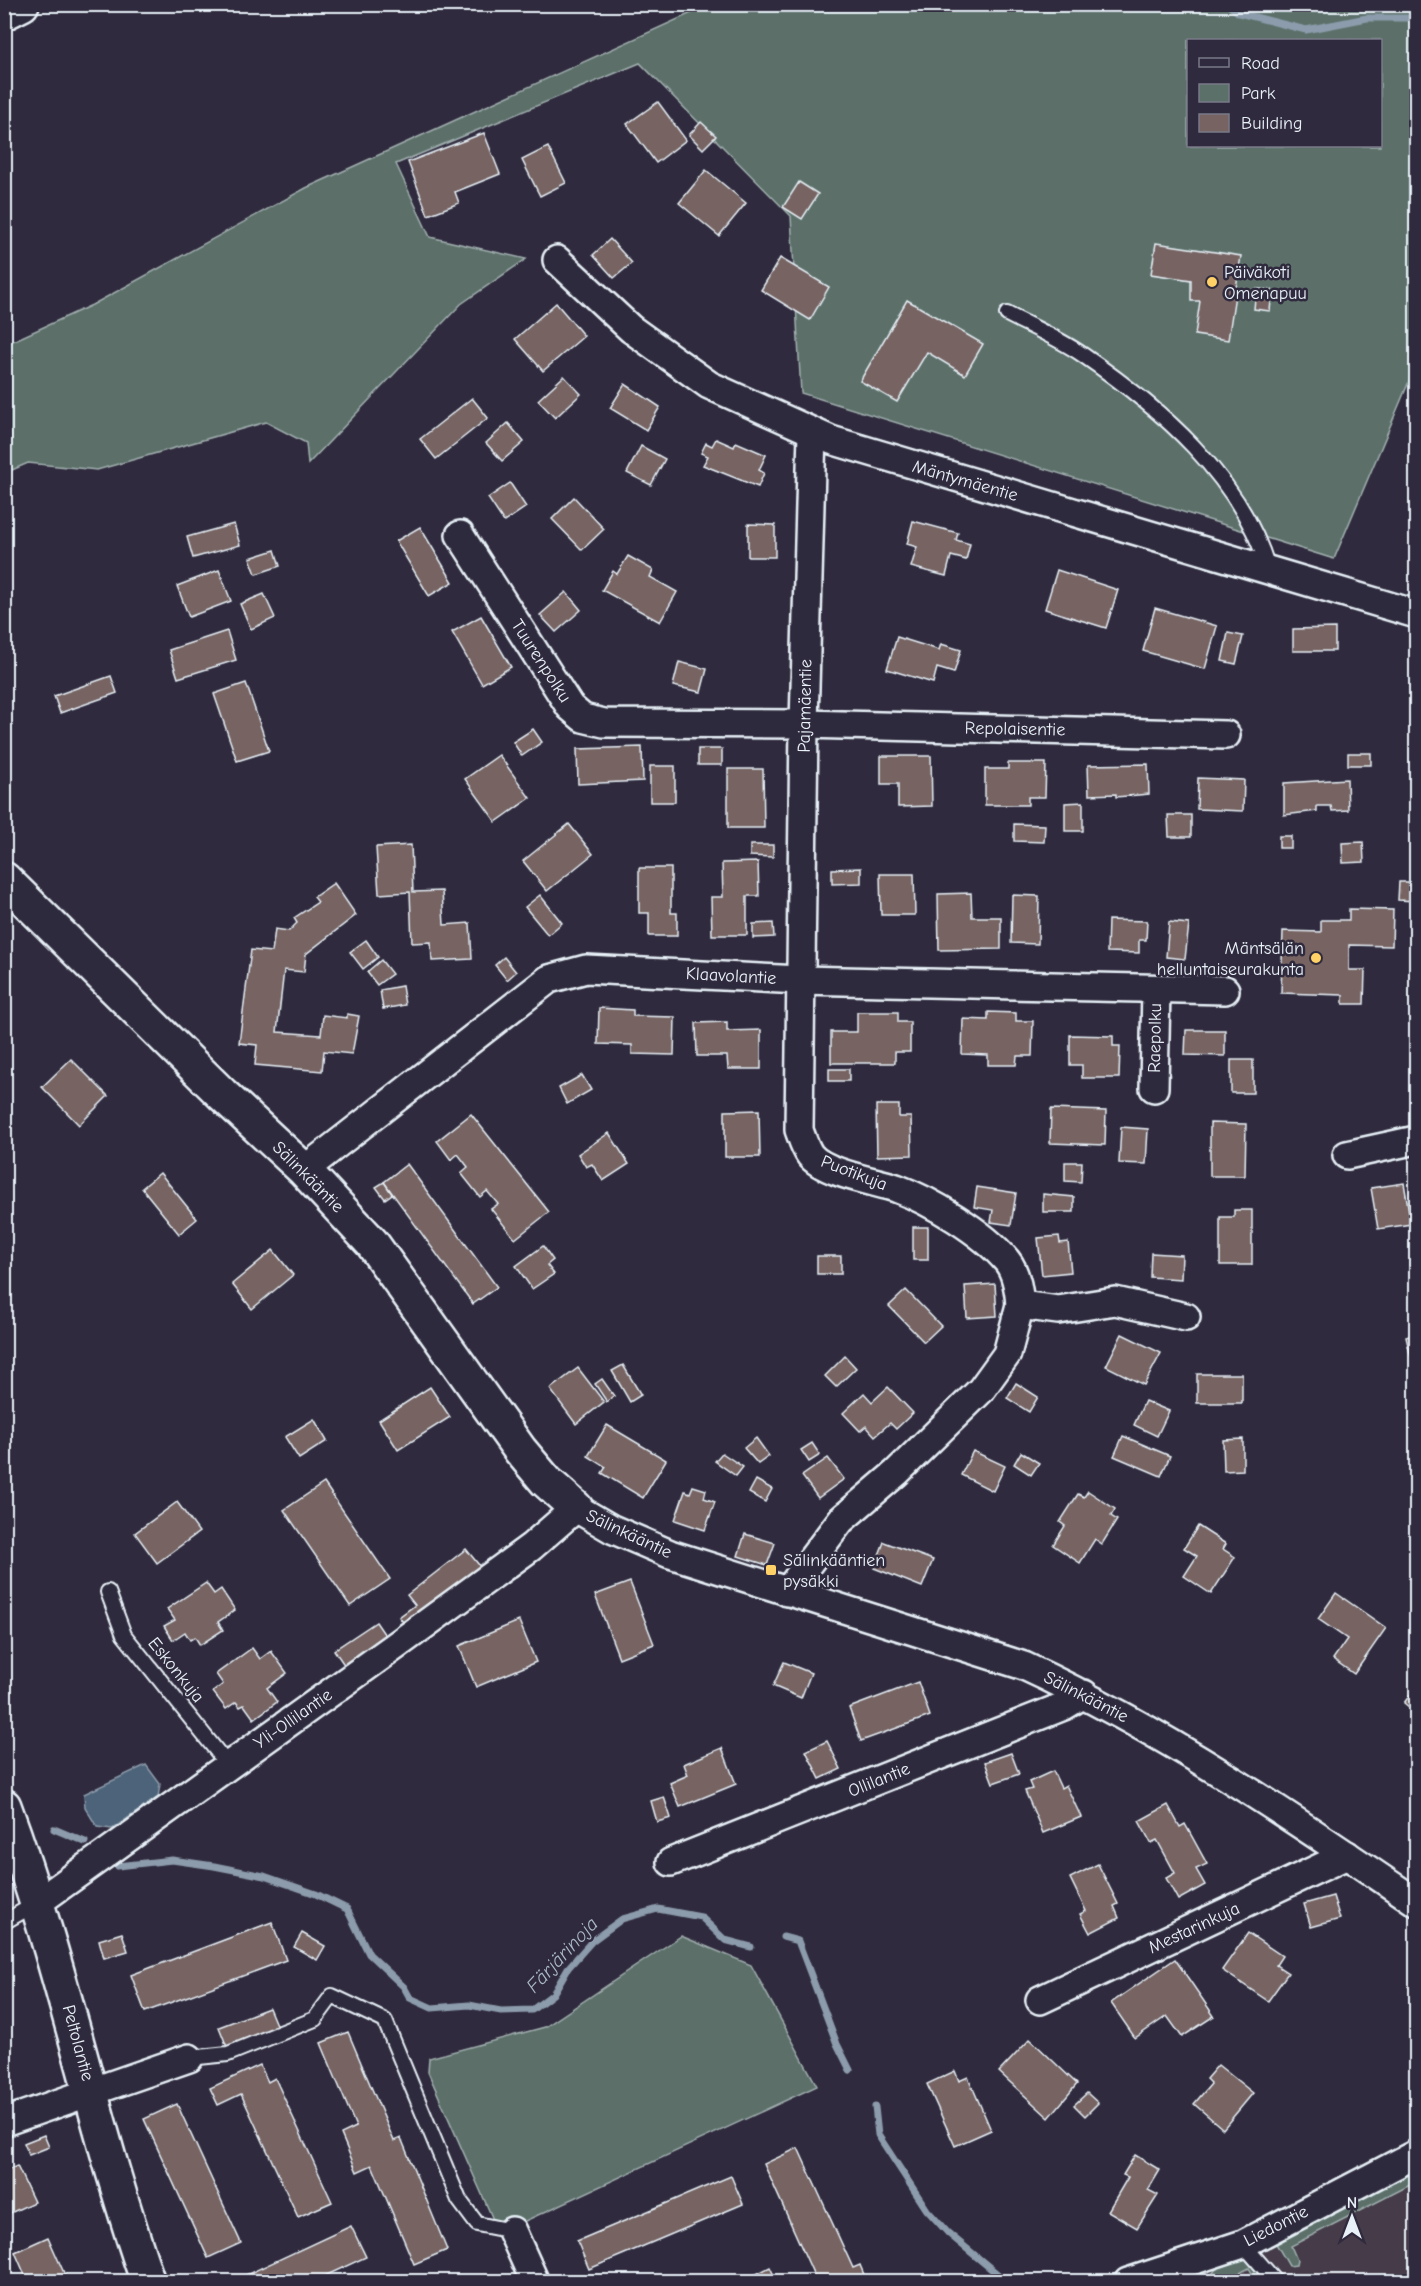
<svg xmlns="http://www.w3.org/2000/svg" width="1421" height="2286" viewBox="0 0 1421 2286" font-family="'Comic Neue',sans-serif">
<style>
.built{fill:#443b48}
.green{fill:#5b7069;stroke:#a2b0b0;stroke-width:1.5;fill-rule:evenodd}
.water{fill:#4e6479;stroke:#8c9cac;stroke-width:1.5}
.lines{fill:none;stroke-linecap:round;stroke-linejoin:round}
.stream{stroke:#8c9cac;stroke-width:7}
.building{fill:#766362;stroke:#e8f1f8;stroke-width:1.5}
.lane-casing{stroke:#e8f1f8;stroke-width:18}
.street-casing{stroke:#e8f1f8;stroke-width:32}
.secondary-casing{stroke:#e8f1f8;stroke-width:38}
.lane{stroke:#2f2a3d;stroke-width:14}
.street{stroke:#2f2a3d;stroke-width:27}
.secondary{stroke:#2f2a3d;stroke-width:33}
.poi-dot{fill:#ffd166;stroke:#2f2a3d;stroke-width:2}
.labels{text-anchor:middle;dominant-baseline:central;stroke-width:5;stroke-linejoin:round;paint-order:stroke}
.poi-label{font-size:18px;fill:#e8f1f8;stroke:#2f2a3d;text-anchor:start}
.street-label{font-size:18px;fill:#e8f1f8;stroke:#2f2a3d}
.water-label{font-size:20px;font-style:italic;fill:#aab9c5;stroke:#2f2a3d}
</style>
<rect width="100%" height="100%" fill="#2f2a3d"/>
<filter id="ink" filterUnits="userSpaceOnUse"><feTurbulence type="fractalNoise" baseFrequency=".0167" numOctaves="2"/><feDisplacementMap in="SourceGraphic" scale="12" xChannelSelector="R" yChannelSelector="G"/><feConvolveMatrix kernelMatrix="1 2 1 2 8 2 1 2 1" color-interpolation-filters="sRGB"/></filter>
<g filter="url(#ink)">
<!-- built -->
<polygon class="built" points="1416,2154 1416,2281 1132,2282"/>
<!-- green -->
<g class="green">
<path d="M709,5h707v367h-3l-79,187 -533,-166 -10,-177 -151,-153 -244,101 34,73 96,22 -65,45 -153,160 -2,-21 -40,-21 -169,48 -69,-7 -23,10 -1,-128 88,-40 214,-117zM1188,40h192v106h-192z"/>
<polygon points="681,1936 751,1965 817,2086 499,2233 428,2072 429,2058 545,2027"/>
<polygon points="1416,2169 1416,2182 1291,2246 1297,2260 1296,2265 1289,2266 1275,2242"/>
<polygon points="1241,2257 1249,2258 1261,2279 1257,2281 1249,2268 1225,2281 1206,2282 1216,2269"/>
</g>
<!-- water -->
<polygon class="water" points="146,1765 160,1784 158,1797 112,1829 97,1827 85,1807 84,1794"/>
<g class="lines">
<!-- stream -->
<g class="stream">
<polyline points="1227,4 1239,13 1306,30 1367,18 1416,18"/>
<polyline points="54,1829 85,1842"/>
<polyline points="118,1866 172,1860 214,1866 264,1876 316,1894 347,1909 369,1954 404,1987 410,1998 432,2008 469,2005 501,2011 532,2010 553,1994 568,1968 592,1941 622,1919 658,1909 701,1917 725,1940 751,1947"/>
<polyline points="783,1937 798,1941 837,2044 850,2070"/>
<polyline points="875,2107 878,2135 927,2210 948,2233 1007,2282"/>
</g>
</g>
<!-- building -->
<g class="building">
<polygon points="658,102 686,140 656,163 627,124"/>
<polygon points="701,122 716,136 703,149 689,135"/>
<polygon points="484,133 500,174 455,192 459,203 428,215 408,162"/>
<polygon points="548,147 566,183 540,196 522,160"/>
<polygon points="706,170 746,203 719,236 679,203"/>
<polygon points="799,182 818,194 802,219 783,207"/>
<polygon points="610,239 632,263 614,278 593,255"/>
<polygon points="1156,243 1241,256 1228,340 1195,335 1200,301 1191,301 1191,280 1151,274"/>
<polygon points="780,258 829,287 810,320 761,290"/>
<polygon points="1256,289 1272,290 1270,311 1254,309"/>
<polygon points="907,300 983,344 965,375 927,352 897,402 860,381"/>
<polygon points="556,303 584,336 543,371 515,339"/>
<polygon points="564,376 581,394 555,418 538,400"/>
<polygon points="625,384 660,407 646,430 610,408"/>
<polygon points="472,398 488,418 436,459 420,439"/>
<polygon points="508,423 524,442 502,461 486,443"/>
<polygon points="716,439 734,447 736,442 766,455 759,470 764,473 758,487 703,465 708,456 701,453 706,443 712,446"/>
<polygon points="641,446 665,459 651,485 627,473"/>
<polygon points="510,483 526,507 504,522 488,498"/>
<polygon points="574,497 604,529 582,550 552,519"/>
<polygon points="913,521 958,533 956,540 970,544 966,560 951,556 946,576 911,567 917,547 907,544"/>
<polygon points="234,524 240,545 193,558 187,537"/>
<polygon points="748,524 775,525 775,557 748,557"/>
<polygon points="420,527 453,582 429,596 396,541"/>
<polygon points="275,550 280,566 256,574 250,558"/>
<polygon points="628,556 653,570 650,577 677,592 660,622 602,590 613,571 617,574"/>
<polygon points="219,570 231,601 189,617 177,586"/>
<polygon points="1057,570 1118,590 1106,628 1045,609"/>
<polygon points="566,592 581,610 556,632 540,615"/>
<polygon points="264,594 275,618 251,629 240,604"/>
<polygon points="1155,608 1217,626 1205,669 1143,651"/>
<polygon points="481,616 511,667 482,684 452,632"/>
<polygon points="1335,628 1335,651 1293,651 1293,629"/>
<polygon points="227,631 236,660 178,678 169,650"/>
<polygon points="1228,633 1243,636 1236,664 1222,661"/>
<polygon points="897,637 939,650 941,644 961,650 954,673 937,668 933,683 887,669"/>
<polygon points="679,662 707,669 701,692 673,686"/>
<polygon points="111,676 117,693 60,713 54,696"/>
<polygon points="246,683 269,751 237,761 214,694"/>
<polygon points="533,729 542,742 522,756 513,742"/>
<polygon points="642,747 643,781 578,784 577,749"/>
<rect x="698" y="749" width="24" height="16"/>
<rect x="1348" y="753" width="23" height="12"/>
<polygon points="499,755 530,798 496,822 465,779"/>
<polygon points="881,756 931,756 932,806 898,807 898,784 881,784"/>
<polygon points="1008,763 1046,763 1045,797 1028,797 1028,805 985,805 985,769 1008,769"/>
<polygon points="1148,764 1149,794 1116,797 1116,794 1089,795 1088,765"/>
<rect x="650" y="766" width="25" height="36"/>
<polygon points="728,769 763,769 764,828 728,828"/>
<polygon points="1198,778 1244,780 1243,811 1197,809"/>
<polygon points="1347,779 1348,810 1332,811 1331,806 1317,806 1317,811 1284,815 1284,783"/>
<polygon points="1083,802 1083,831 1065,831 1065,803"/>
<polygon points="1168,815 1191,815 1191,837 1169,837"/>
<polygon points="569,824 593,854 547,891 523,861"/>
<polygon points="1014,824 1045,825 1044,842 1014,841"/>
<rect x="1279" y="836" width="12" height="12"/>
<polygon points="1363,842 1364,862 1343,863 1342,843"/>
<polygon points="411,845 413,892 442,891 444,925 470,923 472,959 432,961 431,942 412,943 410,892 379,894 376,847"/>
<polygon points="750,845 773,845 773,857 750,856"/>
<polygon points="758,862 759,896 747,896 747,935 712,935 711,897 723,897 722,863"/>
<polygon points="639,868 671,868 671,913 677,913 677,936 649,936 649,913 639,913"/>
<polygon points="861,868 861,883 832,884 832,869"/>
<polygon points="880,874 914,874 915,915 881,915"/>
<polygon points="1399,882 1416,882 1416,901 1398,900"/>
<polygon points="334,883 356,915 306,954 304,972 284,970 277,1032 321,1035 323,1015 347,1018 347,1014 359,1016 352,1054 324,1051 322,1071 255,1065 257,1045 239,1043 251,950 272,952 275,929 289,931 297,923 294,918 318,902 314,897"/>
<polygon points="971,893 972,917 1001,917 1001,949 939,950 938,894"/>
<polygon points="540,895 562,923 548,935 525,907"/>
<polygon points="1012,895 1039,896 1038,944 1011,943"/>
<polygon points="1349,909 1393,910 1392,946 1349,945 1349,970 1365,970 1364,1004 1343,1004 1343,995 1281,993 1283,931 1321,932 1321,920 1349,920"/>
<polygon points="1108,920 1147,921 1146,940 1139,940 1139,953 1107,952"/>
<polygon points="1169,922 1189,924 1185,959 1166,957"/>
<polygon points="773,923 774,937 753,938 753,924"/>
<polygon points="366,940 378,957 363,969 350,952"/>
<polygon points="504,957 516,972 507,980 495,965"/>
<polygon points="381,960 392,974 377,985 367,972"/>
<polygon points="402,986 405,1005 383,1009 380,990"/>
<polygon points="599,1008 633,1010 633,1016 675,1017 674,1055 632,1054 632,1045 598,1044"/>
<polygon points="857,1012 898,1012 898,1022 910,1022 910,1052 895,1052 895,1063 831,1063 831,1032 857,1032"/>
<polygon points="988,1012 1016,1013 1016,1021 1033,1021 1032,1056 1017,1056 1016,1065 988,1065 988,1055 962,1054 963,1019 988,1020"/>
<polygon points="727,1022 727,1031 761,1030 761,1069 728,1069 727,1056 697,1056 696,1023"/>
<polygon points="1186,1030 1225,1030 1225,1056 1185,1055"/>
<polygon points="1070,1035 1113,1036 1113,1046 1120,1046 1119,1078 1082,1078 1082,1065 1070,1065"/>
<polygon points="71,1059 108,1096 79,1125 42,1087"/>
<rect x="1231" y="1060" width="22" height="33"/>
<rect x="829" y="1069" width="20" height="12"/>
<polygon points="582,1075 591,1090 567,1104 559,1088"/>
<polygon points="876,1105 899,1105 899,1117 911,1117 912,1155 877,1156"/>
<polygon points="1051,1109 1106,1111 1105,1145 1050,1143"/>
<polygon points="759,1110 760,1157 725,1157 725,1111"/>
<polygon points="471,1114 549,1212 515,1239 491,1209 498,1204 487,1191 480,1197 461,1173 468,1167 458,1154 451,1160 437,1141"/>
<polygon points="1210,1123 1246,1124 1245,1176 1210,1176"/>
<polygon points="1121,1127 1148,1129 1146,1164 1119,1163"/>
<polygon points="609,1133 629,1164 603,1181 592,1164 586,1167 578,1154"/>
<polygon points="1065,1162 1082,1162 1081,1182 1065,1181"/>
<polygon points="407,1164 497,1287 473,1304 384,1182"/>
<polygon points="160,1173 197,1219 179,1234 142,1188"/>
<polygon points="384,1182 392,1194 385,1199 376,1187"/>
<polygon points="1404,1183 1411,1224 1378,1229 1371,1188"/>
<polygon points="977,1187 1016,1193 1011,1225 991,1222 993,1210 974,1207"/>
<polygon points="1043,1194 1074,1197 1074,1212 1043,1212"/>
<polygon points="1234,1210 1252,1210 1252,1265 1220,1265 1220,1217 1234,1217"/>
<rect x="913" y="1227" width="15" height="33"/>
<polygon points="1059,1236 1060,1243 1068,1242 1071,1272 1042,1275 1038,1238"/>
<polygon points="543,1246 553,1260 547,1265 554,1274 532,1289 516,1266"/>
<polygon points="273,1250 293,1275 252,1309 232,1284"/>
<polygon points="1151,1253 1182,1255 1181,1279 1150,1277"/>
<rect x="817" y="1256" width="24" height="18"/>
<polygon points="995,1284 997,1316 967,1318 965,1286"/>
<polygon points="906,1290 941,1326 924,1342 889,1306"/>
<polygon points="1122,1334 1161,1353 1144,1385 1106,1366"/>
<polygon points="1416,1334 1416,1378 1406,1337"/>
<polygon points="845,1356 856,1368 836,1387 825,1376"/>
<polygon points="623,1365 641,1395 630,1402 612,1371"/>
<polygon points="578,1368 604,1402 576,1424 550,1389"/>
<rect x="1197" y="1374" width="45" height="29"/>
<polygon points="602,1379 614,1396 607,1402 595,1384"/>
<polygon points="1016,1383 1038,1397 1029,1412 1007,1398"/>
<polygon points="430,1387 450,1417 398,1450 379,1420"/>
<polygon points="888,1387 913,1413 896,1429 890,1423 875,1436 866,1426 860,1431 843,1413 864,1393 872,1402"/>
<polygon points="1145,1401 1169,1411 1157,1436 1134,1425"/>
<polygon points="314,1419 327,1441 299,1459 285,1437"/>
<polygon points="607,1425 666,1460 643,1498 602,1473 606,1467 588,1456"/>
<polygon points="1123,1436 1170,1456 1161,1476 1114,1456"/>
<polygon points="756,1438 769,1456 758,1464 744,1448"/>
<polygon points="1243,1439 1243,1470 1224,1471 1223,1440"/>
<polygon points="812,1443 820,1455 809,1462 801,1450"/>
<polygon points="973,1451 1005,1466 993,1491 961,1475"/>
<polygon points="1021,1452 1039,1463 1031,1475 1014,1464"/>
<polygon points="722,1453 743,1467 736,1476 715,1461"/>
<polygon points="828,1458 844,1479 818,1498 802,1476"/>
<polygon points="756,1480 772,1489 765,1502 749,1493"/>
<polygon points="324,1483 390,1579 350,1606 284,1510"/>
<polygon points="693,1486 706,1490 704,1498 715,1502 705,1530 675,1520 685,1491 690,1493"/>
<polygon points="1088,1491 1115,1509 1111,1516 1117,1520 1102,1544 1095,1539 1080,1563 1053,1545 1065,1526 1060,1522 1078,1494 1084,1497"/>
<polygon points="177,1502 199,1532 157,1563 135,1533"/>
<polygon points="1198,1526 1226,1544 1223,1549 1235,1557 1211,1594 1184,1576 1197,1556 1184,1548"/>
<polygon points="745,1534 775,1543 767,1565 738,1556"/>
<polygon points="884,1542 933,1560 922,1587 874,1568"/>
<polygon points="466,1549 483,1570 409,1630 399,1617 415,1605 407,1595"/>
<polygon points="630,1582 654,1644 619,1658 595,1595"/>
<polygon points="206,1583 214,1594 221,1589 235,1610 218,1622 223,1630 200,1645 195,1637 190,1640 185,1632 173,1640 164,1626 175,1620 167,1609"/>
<polygon points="1336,1593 1386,1628 1354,1674 1333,1659 1347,1639 1318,1619"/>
<polygon points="519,1621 536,1662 476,1687 459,1646"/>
<polygon points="376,1622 389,1641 347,1669 334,1650"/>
<polygon points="252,1648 260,1659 271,1651 287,1673 267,1688 277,1702 254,1719 244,1705 240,1707 236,1702 226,1709 213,1692 223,1684 216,1674"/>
<polygon points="784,1662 811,1673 801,1698 773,1686"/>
<polygon points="918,1682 930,1716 861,1741 849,1708"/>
<polygon points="1416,1687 1416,1713 1404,1703"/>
<polygon points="827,1741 841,1769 820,1779 806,1751"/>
<polygon points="722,1748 736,1784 680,1807 670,1783 688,1775 684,1764"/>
<polygon points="1011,1753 1019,1774 993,1783 985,1762"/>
<polygon points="1053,1771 1061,1788 1066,1785 1081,1817 1043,1833 1025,1791 1032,1789 1029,1782"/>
<polygon points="664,1797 671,1818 657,1822 651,1801"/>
<polygon points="1168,1805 1180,1827 1185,1824 1207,1864 1196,1869 1205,1885 1178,1900 1166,1878 1175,1873 1157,1840 1151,1843 1139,1821"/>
<polygon points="1098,1864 1118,1904 1114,1906 1119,1918 1090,1933 1080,1914 1086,1911 1070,1878"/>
<polygon points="1333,1896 1340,1919 1311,1927 1304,1904"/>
<polygon points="272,1922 286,1960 145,2012 131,1975"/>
<polygon points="122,1933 128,1951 104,1958 99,1940"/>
<polygon points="302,1933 325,1946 317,1960 294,1947"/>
<polygon points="1248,1933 1282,1956 1276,1965 1288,1973 1268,2001 1222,1970"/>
<polygon points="1175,1959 1214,2016 1182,2037 1167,2016 1135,2038 1111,2003"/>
<polygon points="269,2008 277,2027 227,2047 219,2027"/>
<polygon points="348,2032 394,2141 401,2138 447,2250 414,2264 372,2165 357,2172 341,2134 356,2127 321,2043"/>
<polygon points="1030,2039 1077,2084 1049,2118 999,2072"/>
<polygon points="260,2065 268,2082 275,2078 332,2202 298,2217 241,2094 218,2105 210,2088"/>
<polygon points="1218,2065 1253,2093 1223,2129 1194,2104 1211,2084 1206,2079"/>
<polygon points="955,2071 959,2081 968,2077 991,2130 955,2146 927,2084"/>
<polygon points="1087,2093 1098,2103 1085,2116 1074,2105"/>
<polygon points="177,2104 241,2243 208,2258 144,2119"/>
<polygon points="44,2135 49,2147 29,2155 24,2143"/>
<polygon points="798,2148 853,2268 860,2265 867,2282 817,2282 764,2164"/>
<polygon points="1135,2155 1160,2170 1148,2190 1158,2195 1137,2228 1108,2211 1128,2177 1123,2175"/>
<polygon points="17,2166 34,2202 4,2216 4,2172"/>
<polygon points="731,2176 743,2204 589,2269 577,2241"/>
<polygon points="351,2226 366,2257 312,2282 231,2282"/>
<polygon points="48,2237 68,2282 28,2282 15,2252"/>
<polygon points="770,2267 777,2282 741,2282"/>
</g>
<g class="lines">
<!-- lane casing -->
<g class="lane-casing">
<g id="lane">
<path d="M1007,314c25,13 53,25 76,41 77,53 157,121 185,213"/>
<polyline points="108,1592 124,1635 228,1765"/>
<polyline points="4,1922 37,1903"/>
<polyline points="189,2058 228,2054 315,2019 332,1996 385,2021 459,2200 477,2224 512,2231"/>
<polyline points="1243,2244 1276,2282"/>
</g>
</g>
<!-- street casing -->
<g class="street-casing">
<g id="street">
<polyline points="557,260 631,329 709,385 831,440 1416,614"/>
<path d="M812,432l-8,292 -5,406c3,8 6,18 11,25 14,18 64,26 86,33 35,13 87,44 111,73 9,11 12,31 13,44l38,5 57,-9 71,16"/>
<polyline points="460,535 570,707 583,718 604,723 804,724 1226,735"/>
<polyline points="1154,1088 1156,989"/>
<polyline points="1347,1155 1416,1140"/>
<polyline points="304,1170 549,979 586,969 800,980 1225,990"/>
<polyline points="787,1592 841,1520 896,1473 981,1390 1007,1354 1020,1305"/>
<polyline points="671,1862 1064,1706 1084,1694"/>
<path d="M37,1903l357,-256 137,-100 45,-39 36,21 58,25 354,112c139,64 266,150 392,236"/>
<polyline points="1040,2000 1347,1855"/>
<polyline points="4,2122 189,2058"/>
<polyline points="512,2231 535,2282"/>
<polyline points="1128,2282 1243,2244 1416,2154"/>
</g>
</g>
<!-- secondary casing -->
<g class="secondary-casing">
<g id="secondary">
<polyline points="4,13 22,4"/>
<polyline points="4,879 222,1094 304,1170 372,1243 520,1450 546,1481 576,1508"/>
<path d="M4,1806c58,156 89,319 144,476"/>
</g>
</g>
<!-- lane -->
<use href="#lane" class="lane"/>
<!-- street -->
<use href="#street" class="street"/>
<!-- secondary -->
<use href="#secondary" class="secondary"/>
</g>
</g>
<!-- markers -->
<g class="poi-dot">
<circle cx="1212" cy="282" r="6"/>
<circle cx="1316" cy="958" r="6"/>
<rect x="765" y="1564" width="12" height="12" rx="3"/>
</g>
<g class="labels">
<!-- poi labels -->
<g class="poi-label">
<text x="1224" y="272">Päiväkoti<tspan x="1224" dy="21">Omenapuu</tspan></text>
<text x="1304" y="948" text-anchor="end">Mäntsälän<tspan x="1304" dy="21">helluntaiseurakunta</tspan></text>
<text x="783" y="1560">Sälinkääntien<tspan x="783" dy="21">pysäkki</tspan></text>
</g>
<!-- street labels -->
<g class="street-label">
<text transform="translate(965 481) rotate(16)">Mäntymäentie</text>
<text transform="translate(541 661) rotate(57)">Tuurenpolku</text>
<text transform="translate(805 706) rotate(-89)">Pajamäentie</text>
<text transform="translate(1015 729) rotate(1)">Repolaisentie</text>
<text transform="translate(731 976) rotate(3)">Klaavolantie</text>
<text transform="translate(1155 1038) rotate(-89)">Raepolku</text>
<text transform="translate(854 1173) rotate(21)">Puotikuja</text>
<text transform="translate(308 1177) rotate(45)">Sälinkääntie</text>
<text transform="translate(629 1534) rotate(25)">Sälinkääntie</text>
<text transform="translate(176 1670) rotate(51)">Eskonkuja</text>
<text transform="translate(1086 1697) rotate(27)">Sälinkääntie</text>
<text transform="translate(293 1719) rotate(-35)">Yli-Ollilantie</text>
<text transform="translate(879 1780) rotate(-22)">Ollilantie</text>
<text transform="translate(1194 1928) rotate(-25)">Mestarinkuja</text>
<text transform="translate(78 2043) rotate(75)">Peltolantie</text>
<text transform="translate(1276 2226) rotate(-27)">Liedontie</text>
</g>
<!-- water labels -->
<g class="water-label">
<text transform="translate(562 1955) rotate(-47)">Färjärinoja</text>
</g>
</g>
<!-- margin -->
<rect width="1421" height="2286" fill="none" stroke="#2f2a3d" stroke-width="24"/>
<rect x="12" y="12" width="1397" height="2262" fill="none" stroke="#e8f1f8" stroke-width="2" filter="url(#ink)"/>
<!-- legend -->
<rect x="1187" y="39" width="195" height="108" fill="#2f2a3d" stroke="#797a88" stroke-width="1.5"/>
<rect x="1199" y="58" width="30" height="9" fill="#2f2a3d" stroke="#797a88" stroke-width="1.5"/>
<text x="1241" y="69" font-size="18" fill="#e8f1f8">Road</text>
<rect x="1199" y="84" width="30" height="18" fill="#5b7069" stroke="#797a88" stroke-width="1.5"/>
<text x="1241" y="99" font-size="18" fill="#e8f1f8">Park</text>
<rect x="1199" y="114" width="30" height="18" fill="#766362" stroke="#797a88" stroke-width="1.5"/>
<text x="1241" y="129" font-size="18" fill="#e8f1f8">Building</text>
<!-- north arrow -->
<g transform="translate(1352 2217)" stroke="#2f2a3d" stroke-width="4.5" paint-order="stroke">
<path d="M0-4.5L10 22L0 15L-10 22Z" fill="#e8f1f8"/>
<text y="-9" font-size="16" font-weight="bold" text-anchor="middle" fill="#e8f1f8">N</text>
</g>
</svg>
